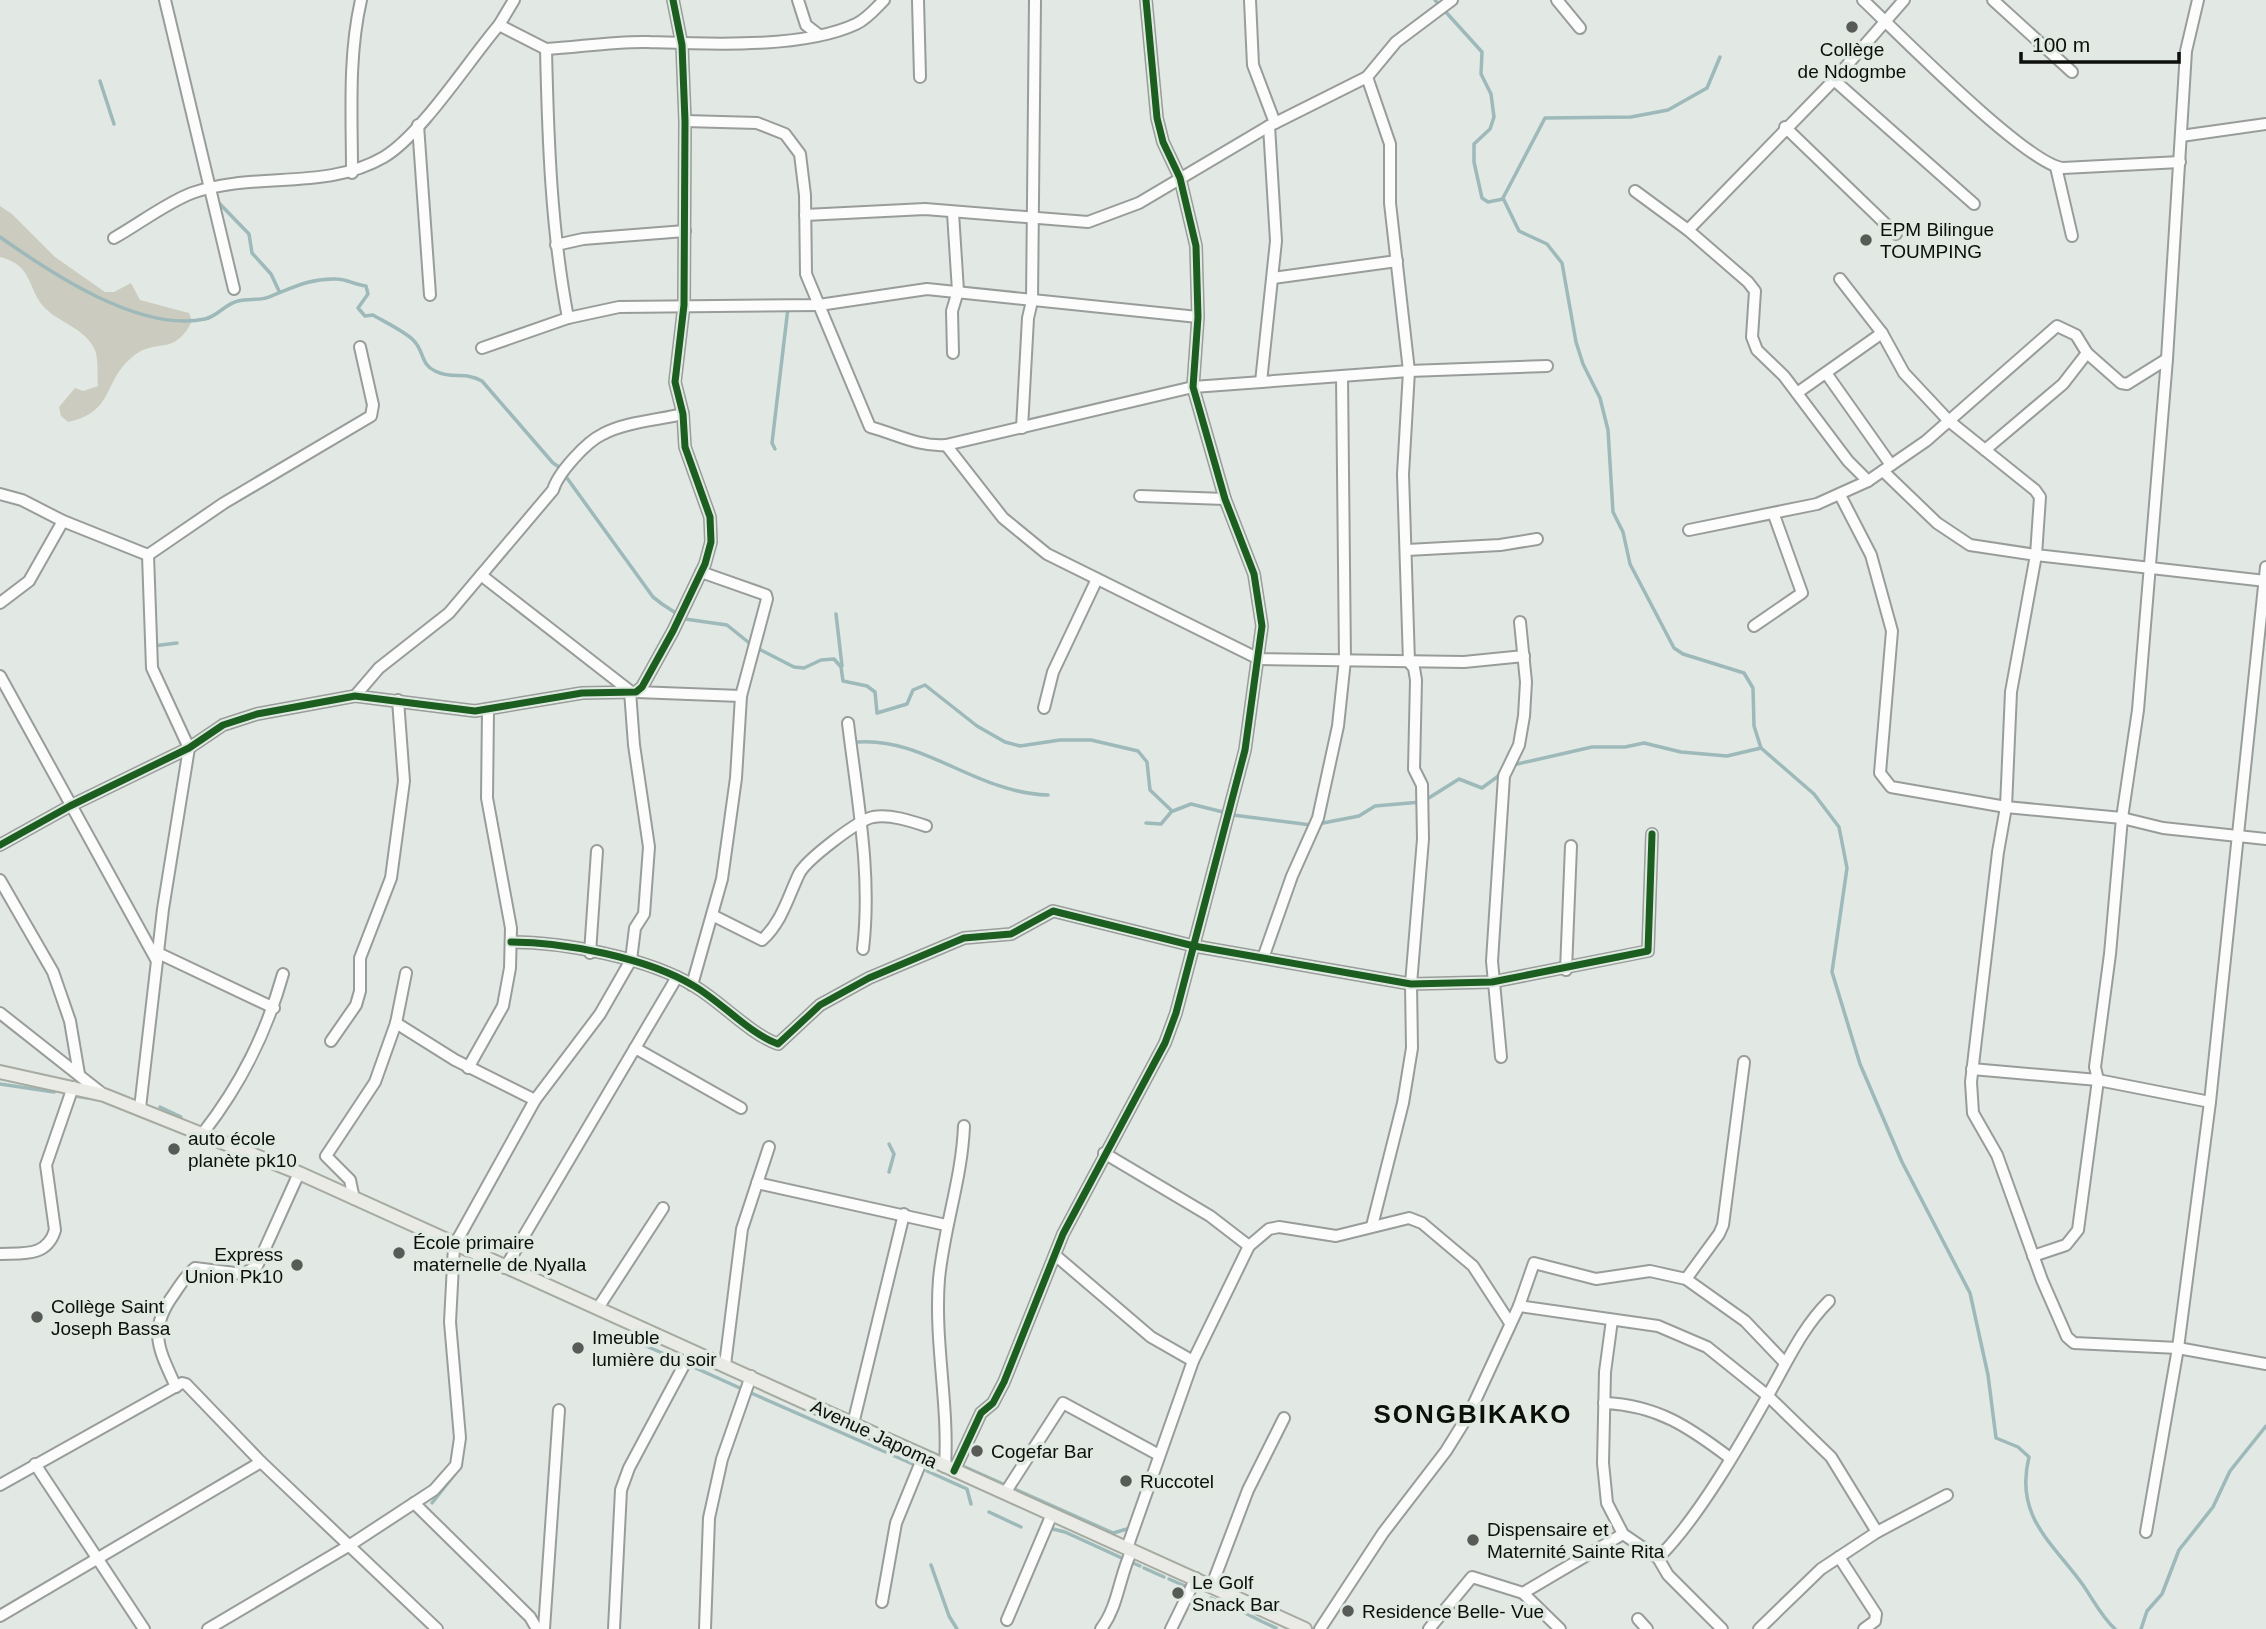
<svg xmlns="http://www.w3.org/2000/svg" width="2266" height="1629" viewBox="0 0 2266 1629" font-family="Arial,sans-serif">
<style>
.green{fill:#cbccbf}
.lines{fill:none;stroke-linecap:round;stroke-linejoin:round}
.stream{stroke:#9db9ba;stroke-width:3.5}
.minor-casing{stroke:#999d9a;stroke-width:14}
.major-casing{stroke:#a5aba0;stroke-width:16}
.minor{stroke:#fbfcfb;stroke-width:10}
.major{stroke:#eaebe6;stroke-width:12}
.cycleway-casing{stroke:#e0eae2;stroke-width:11}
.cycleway{stroke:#1b5e20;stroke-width:7}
.poi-dot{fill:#575b57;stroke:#e0eae2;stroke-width:2.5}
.labels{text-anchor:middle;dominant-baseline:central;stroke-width:7;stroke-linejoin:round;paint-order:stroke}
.poi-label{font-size:19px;fill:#0c0f0c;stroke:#e0eae2;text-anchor:start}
.street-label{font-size:19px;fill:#0c0f0c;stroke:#e0eae2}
.district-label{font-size:26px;font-weight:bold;letter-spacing:2px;fill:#0c0f0c;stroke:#e0eae2}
</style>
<rect width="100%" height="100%" fill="#e2e8e3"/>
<!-- green -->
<path class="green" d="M0,206l12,8 43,43 50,35h9l17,-9 9,17 49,13 3,8c-19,38 -36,14 -62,38 -27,24 -16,53 -62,63l-7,-6 -2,-9 16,-19 8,3 15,-5c-1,-11 1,-29 -4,-38 -11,-21 -35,-25 -50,-41 -17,-19 -11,-42 -44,-50z"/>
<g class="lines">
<!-- stream -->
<g class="stream">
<polyline points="1435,0 1482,52 1481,74 1491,94 1494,117 1490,129 1474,144 1474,162 1482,198 1488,202 1503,199"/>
<path d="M1720,57l-13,31 -39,22 -37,7 -86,1 -42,80 16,33 28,13 15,19 14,79 7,22 17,34 8,32 5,82 10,20 7,32 44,84 9,6 61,19 9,15 1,38 7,22 53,46 25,33 8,41 -15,104 28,92 42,98 68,131 18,82 8,63 22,9 11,10c-15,60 24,86 54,128 11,16 18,31 32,44"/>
<polyline points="100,81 114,124"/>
<polyline points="217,201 249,234 252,253 271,274 279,291"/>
<path d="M0,237c51,36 140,96 205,82 13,-3 20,-15 33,-18 10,-3 22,0 31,-4 23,-9 41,-19 67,-18 12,0 18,6 30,7l2,8 -10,14 7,8 8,-1c10,6 35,18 41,26 10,10 7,24 21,30 17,9 30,0 47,10l71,82 6,4 94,130 9,7 23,15 42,6 26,21 41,21 10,1 17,-8 13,-1 7,8 2,14 24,5 8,6 2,21 30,-9 6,-14 12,-5 52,41 28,16 15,4 40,-6h31l47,11 9,11 3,28 22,21"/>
<polyline points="775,449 772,443 788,308"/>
<polyline points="836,614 842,666"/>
<polyline points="153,646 177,643"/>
<path d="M858,742c66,-5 118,51 190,53"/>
<polyline points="1513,765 1592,747 1625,747 1644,743 1681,752 1727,756 1761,748"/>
<polyline points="1424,801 1459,779 1482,788 1501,774"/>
<polyline points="1173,811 1191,804 1227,813"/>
<polyline points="1233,815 1311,825"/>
<polyline points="1146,823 1161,824 1172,811"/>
<polyline points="1318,824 1359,816 1375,806 1421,802"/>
<polyline points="0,1084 54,1092"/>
<polyline points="75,1096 88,1098"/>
<polyline points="160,1107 181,1117"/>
<polyline points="889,1172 894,1154 889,1144"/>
<polyline points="622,1341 639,1343 681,1361"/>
<polyline points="689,1365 742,1389"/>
<polyline points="777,1383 849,1415"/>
<polyline points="751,1393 915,1465"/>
<polyline points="858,1420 940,1456"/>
<polyline points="965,1467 1113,1533 1127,1529"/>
<polyline points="927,1471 967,1489 971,1504"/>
<polyline points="432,1503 455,1474"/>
<polyline points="989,1512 1021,1527"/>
<polyline points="1049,1528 1065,1532 1124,1559"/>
<polyline points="1131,1562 1140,1566"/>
<polyline points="931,1565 949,1616 957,1629"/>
<polyline points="1144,1568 1164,1577"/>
<polyline points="1169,1579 1185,1586"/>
<polyline points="1211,1598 1238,1610"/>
<polyline points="1241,1611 1261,1621"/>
<polyline points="1263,1622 1276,1628"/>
<polyline points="2141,1629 2147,1611 2162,1594 2179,1550 2213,1507 2230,1471 2266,1426"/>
</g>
<!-- minor casing -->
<g class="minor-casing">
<g id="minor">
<polyline points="165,0 234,289"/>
<path d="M514,0l-15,25 47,24c2,90 5,180 22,269"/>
<polyline points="798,0 806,25 819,35"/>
<polyline points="918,0 920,77"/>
<polyline points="1250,0 1253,65 1275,123"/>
<polyline points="1557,0 1580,28"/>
<path d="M1863,0c34,32 163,164 200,168l117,-6"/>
<polyline points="1993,0 2072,72"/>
<path d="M546,49c34,-2 69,-8 102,-7 58,2 155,7 208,-18 11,-5 19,-15 28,-24"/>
<polyline points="1367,77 1390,144 1390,203 1409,371 1403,474 1409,662 1414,668 1416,680 1414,769 1422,785 1423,839 1411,984 1412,1048 1403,1103 1372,1226"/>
<polyline points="1834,80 1974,204"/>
<path d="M685,121l72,2 28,11 15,20 5,41 1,79 64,153c26,7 49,20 76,18l247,-58 216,-16 138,-5"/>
<polyline points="418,125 430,295"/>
<polyline points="1785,127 1896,234"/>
<polyline points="2181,136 2266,124"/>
<polyline points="2056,167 2072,236"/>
<path d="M352,173c0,-58 -4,-116 9,-173"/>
<polyline points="1635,191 1688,230 1748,282 1755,291 1752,337 1757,350 1784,376 1848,461 1868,481 1926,441 2057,326 2076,335 2087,353 2121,383 2127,384 2167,359"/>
<polyline points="805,215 925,209 1088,222 1139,203 1269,126"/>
<polyline points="1688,230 1834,80 1904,0"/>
<path d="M114,238c25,-14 52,-35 78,-45 63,-22 134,-2 192,-36 37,-22 85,-97 115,-132"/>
<polyline points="556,245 583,239 685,231"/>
<polyline points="1273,278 1397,261"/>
<polyline points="1840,279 1882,333 1904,373 1949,421 2035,490 2040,497 2036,555 2266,581"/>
<polyline points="482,348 568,318 619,307 819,305 927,289 1198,317"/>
<polyline points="953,353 952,311 958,291 953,213"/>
<polyline points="1826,373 1891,465"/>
<polyline points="1261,382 1276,241 1269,126 1367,77 1396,42 1452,0"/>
<polyline points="1797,393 1882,333"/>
<polyline points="1022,428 1028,318 1032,301 1035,0"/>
<polyline points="946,445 1003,518 1047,554 1259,659 1464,662 1524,656"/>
<polyline points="1985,450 2063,384 2087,353"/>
<polyline points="1883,471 1937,523 1970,545 2036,555 2011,692 2006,807 1998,852 1971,1082 1973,1113 1997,1155 2042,1280 2067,1337 2074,1343 2178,1348 2266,1364"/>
<polyline points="0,494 22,500 63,521 148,555"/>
<polyline points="1840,495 1871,555 1892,631 1880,773 1891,787 2006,807 2122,818 2163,828 2266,839"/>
<polyline points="1140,496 1225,499"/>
<polyline points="1689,530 1817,504 1868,481"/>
<polyline points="1407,550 1500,545 1537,539"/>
<polyline points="0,603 29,581 63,521"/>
<polyline points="1754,626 1802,593 1774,515"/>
<polyline points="0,676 157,961"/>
<polyline points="636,692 741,696"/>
<path d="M355,696l24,-28 70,-55 104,-123c5,-17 33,-48 50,-56 22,-12 55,-14 80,-20"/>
<polyline points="1044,708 1053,672 1097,579"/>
<path d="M848,723c9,75 24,150 15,226"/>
<polyline points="0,845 70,806 189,748 223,725 257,714 355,696 475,711 582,693 636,692 642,687 673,631 705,564 711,542 710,517 685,447 683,414 675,382 684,305 685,121 682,45 673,0"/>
<polyline points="0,880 53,972 70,1021 79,1074"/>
<path d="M712,915l50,25c20,-18 26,-43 37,-66 7,-14 59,-54 74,-57 17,-3 38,4 53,9"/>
<path d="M511,942c53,0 137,16 183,44 26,15 56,48 84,58l42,-39 49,-27 95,-40 47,-4 42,-23 141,35 217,38 81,-2 156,-31 4,-117"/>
<polyline points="158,953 274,1008"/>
<polyline points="590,953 597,851"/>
<polyline points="1263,958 1292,876 1318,818 1338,726 1345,660 1342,376"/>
<polyline points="1566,970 1571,846"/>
<polyline points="692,985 722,879 736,778 741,696 767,599 766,595 701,572"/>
<polyline points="0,1013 104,1095"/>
<polyline points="396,1023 455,1060 535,1100"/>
<polyline points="331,1041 356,1005 360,991 360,958 391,878 404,781 398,700"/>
<polyline points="635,1048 741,1108"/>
<polyline points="1501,1057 1492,961 1504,776 1519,745 1524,716 1526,682 1520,622"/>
<polyline points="468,1068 503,1006 510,968 511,928 487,798 488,710"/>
<polyline points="1972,1069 2098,1080 2210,1102"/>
<polyline points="140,1108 163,909 189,748 152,668 148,555 224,503 371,416 373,405 360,347"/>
<path d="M203,1133c38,-49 63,-99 80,-159"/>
<polyline points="1104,1153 1210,1216 1249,1246"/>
<polyline points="757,1183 946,1225"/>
<polyline points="354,1199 350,1180 326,1156 375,1082 396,1023 406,973"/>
<path d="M0,1254c24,-1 47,3 55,-24l-9,-65 27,-78"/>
<polyline points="1055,1255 1151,1337 1193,1361"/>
<polyline points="2033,1256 2066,1245 2078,1230 2098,1080 2095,1067 2110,954 2122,818 2138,710 2167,359 2186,51 2198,0"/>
<polyline points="505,1268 677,977"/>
<polyline points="1686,1279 1719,1234 1723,1225 1744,1062"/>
<polyline points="1519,1306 1658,1326 1707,1347 1768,1396 1831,1457 1877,1532"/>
<polyline points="598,1308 663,1208"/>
<polyline points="1612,1320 1605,1372 1603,1463 1607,1503 1623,1534 1658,1558 1668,1575 1722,1629"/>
<polyline points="725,1365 742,1229 769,1147"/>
<path d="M176,1387c-17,-38 -29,-56 -2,-93 6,-9 12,-19 21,-26l48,6 14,-8 42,-93"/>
<path d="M1604,1403c53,2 85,24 126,55"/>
<polyline points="853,1424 904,1214"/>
<polyline points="35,1464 144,1629"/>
<path d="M945,1467c4,-63 -11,-126 -6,-188 5,-52 23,-101 25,-153"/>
<polyline points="954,1471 981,1413 993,1403 1004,1382 1063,1234 1165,1043 1176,1013 1245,750 1262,626 1254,574 1225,499 1193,387 1198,317 1196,246 1180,178 1163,142 1157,118 1146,0"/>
<polyline points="0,1485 182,1383 186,1384 261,1462 437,1629"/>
<polyline points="1005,1493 1063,1403 1159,1455"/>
<polyline points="414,1503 530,1617 537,1629"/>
<polyline points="2146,1532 2178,1348 2210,1102 2266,567"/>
<polyline points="1127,1548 1193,1361 1249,1246 1269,1229 1279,1227 1336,1236 1409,1218 1422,1223 1473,1266 1510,1323"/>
<polyline points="1839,1557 1876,1614 1875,1621 1864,1629"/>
<path d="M1658,1558c40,-39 85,-118 113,-168 18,-32 32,-63 58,-89"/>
<polyline points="1212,1585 1248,1490 1284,1418"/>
<polyline points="1523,1593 1560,1629"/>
<polyline points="882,1602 896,1523 923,1457"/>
<polyline points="0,1616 261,1462"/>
<polyline points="1638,1619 1647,1629"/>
<polyline points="1007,1620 1052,1514"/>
<polyline points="208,1629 350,1545 434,1490 456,1465 460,1438 450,1322 454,1246 535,1100 600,1014 631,960 635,928 644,914 649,847 634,745 630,691 481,575"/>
<polyline points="544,1629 559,1410"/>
<polyline points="614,1629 621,1490 629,1468 691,1352"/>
<polyline points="705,1629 709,1518 722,1459 751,1376"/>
<path d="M1101,1629c18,-24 18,-53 31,-79"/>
<polyline points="1171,1629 1196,1578"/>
<polyline points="1320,1629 1383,1533 1446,1451 1469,1414 1519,1306 1534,1263 1596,1279 1650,1271 1686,1279 1745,1321 1785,1363"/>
<polyline points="1429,1629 1472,1577 1523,1593 1623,1534"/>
<polyline points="1759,1629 1821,1569 1877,1532 1947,1495"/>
</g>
</g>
<!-- major casing -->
<g class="major-casing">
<polyline id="major" points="0,1072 104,1095 299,1173 1305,1629"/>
</g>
<!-- minor -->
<use href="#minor" class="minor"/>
<!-- major -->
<use href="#major" class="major"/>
<!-- cycleway casing -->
<g class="cycleway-casing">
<g id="cycleway">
<polyline points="0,845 70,806 189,748 223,725 257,714 355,696 475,711 582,693 636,692 642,687 673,631 705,564 711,542 710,517 685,447 683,414 675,382 684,305 685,121 682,45 673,0"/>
<path d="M511,942c53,0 137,16 183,44 26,15 56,48 84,58l42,-39 49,-27 95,-40 47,-4 42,-23 141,35 217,38 81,-2 156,-31 4,-117"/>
<polyline points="954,1471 981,1413 993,1403 1004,1382 1063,1234 1165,1043 1176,1013 1245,750 1262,626 1254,574 1225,499 1193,387 1198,317 1196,246 1180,178 1163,142 1157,118 1146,0"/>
</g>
</g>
<!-- cycleway -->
<use href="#cycleway" class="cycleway"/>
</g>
<!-- markers -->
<g class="poi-dot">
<circle cx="1852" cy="27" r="7"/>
<circle cx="1866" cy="240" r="7"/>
<circle cx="174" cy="1149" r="7"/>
<circle cx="399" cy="1253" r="7"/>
<circle cx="297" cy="1265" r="7"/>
<circle cx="37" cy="1317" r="7"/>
<circle cx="578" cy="1348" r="7"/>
<circle cx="977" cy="1451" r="7"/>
<circle cx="1126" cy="1481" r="7"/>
<circle cx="1473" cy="1540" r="7"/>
<circle cx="1178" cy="1593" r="7"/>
<circle cx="1348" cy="1611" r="7"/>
</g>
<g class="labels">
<!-- poi labels -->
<g class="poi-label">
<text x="1852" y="49" text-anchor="middle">Collège<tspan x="1852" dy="22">de Ndogmbe</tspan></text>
<text x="1880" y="229">EPM Bilingue<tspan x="1880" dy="22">TOUMPING</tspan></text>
<text x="188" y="1138">auto école<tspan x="188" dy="22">planète pk10</tspan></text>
<text x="413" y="1242">École primaire<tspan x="413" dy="22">maternelle de Nyalla</tspan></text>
<text x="283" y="1254" text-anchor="end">Express<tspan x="283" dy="22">Union Pk10</tspan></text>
<text x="51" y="1306">Collège Saint<tspan x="51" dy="22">Joseph Bassa</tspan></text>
<text x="592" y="1337">Imeuble<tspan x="592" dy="22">lumière du soir</tspan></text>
<text x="991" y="1451">Cogefar Bar</text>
<text x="1140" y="1481">Ruccotel</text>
<text x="1487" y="1529">Dispensaire et<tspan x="1487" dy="22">Maternité Sainte Rita</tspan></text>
<text x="1192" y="1582">Le Golf<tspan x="1192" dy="22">Snack Bar</tspan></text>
<text x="1362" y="1611">Residence Belle- Vue</text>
</g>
<!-- street labels -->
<g class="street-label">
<text transform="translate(874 1434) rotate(25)">Avenue Japoma</text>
</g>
<!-- district labels -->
<g class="district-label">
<text x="1473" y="1414">SONGBIKAKO</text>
</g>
</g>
<!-- scale -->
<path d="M2021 52v10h158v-10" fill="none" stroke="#0c0f0c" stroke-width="3.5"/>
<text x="2032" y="52" font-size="21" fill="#0c0f0c" stroke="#e0eae2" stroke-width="5" paint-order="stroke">100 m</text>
</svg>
